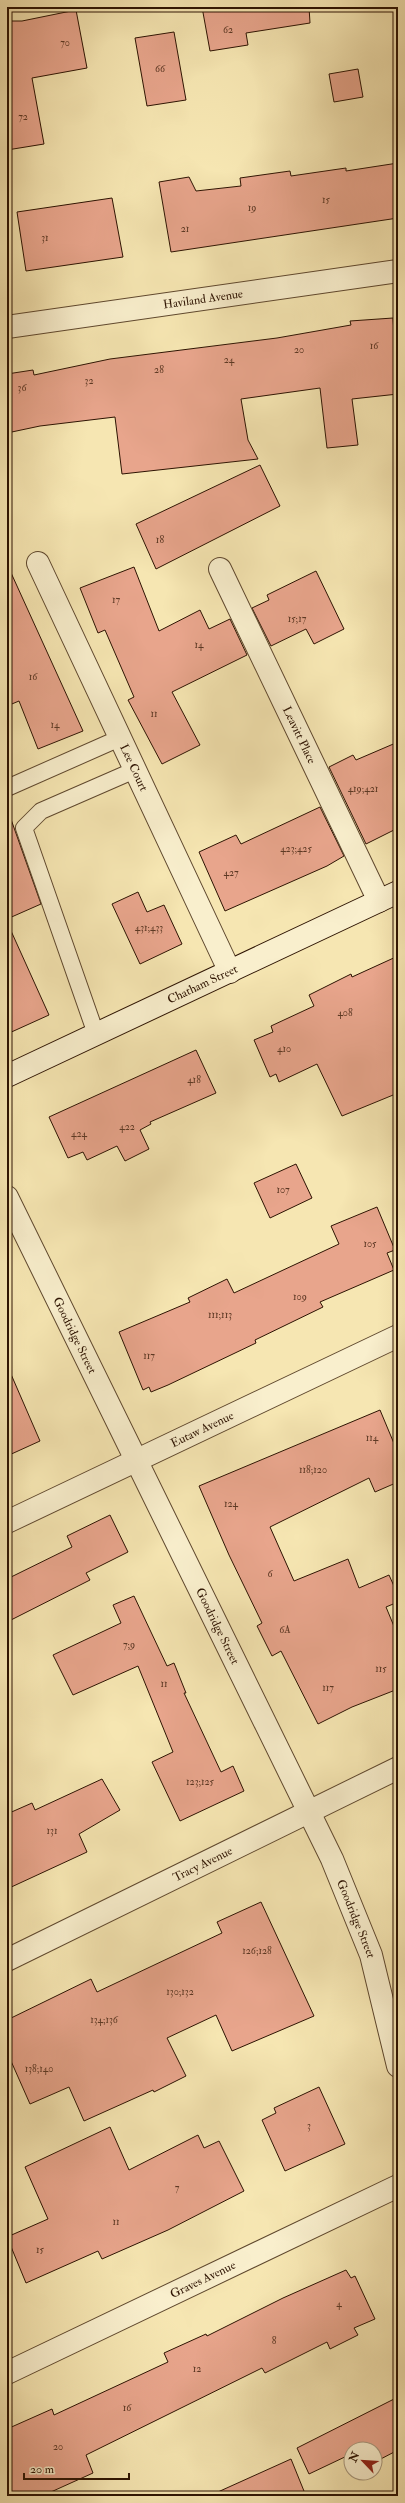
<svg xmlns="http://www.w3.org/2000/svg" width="405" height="2503" viewBox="0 0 405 2503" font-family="'IM FELL Double Pica',serif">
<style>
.building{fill:#e8a58c;stroke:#2d1302}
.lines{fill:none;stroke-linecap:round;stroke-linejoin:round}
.service-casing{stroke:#5f482e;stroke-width:18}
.minor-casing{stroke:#5f482e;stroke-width:24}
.tertiary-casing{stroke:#5f482e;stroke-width:24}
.secondary-casing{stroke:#2d1302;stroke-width:24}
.service{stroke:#f9efcd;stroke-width:16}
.minor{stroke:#f9efcd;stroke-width:22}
.tertiary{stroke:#f9efcd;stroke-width:22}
.secondary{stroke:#f9efcd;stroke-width:22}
.labels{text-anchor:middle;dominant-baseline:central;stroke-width:3.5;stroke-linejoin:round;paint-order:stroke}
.number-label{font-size:10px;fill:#5c3824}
.street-label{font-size:12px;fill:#2d1302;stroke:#f9efcd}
</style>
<rect width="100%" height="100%" fill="#f6e6b2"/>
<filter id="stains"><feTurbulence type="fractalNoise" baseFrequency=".005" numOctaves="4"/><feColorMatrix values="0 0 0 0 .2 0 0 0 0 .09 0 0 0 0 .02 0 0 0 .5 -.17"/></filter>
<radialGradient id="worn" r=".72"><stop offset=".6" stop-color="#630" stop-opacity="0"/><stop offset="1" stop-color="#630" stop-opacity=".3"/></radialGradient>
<!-- building -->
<g class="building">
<polygon points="202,7 309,7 310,23 246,33 248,45 210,51"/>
<polygon points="76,10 87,68 32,78 44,144 7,150 7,21 22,21"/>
<polygon points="174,32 186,100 147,106 135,38"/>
<polygon points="358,69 363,97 334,102 329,74"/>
<polygon points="398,163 398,218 171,252 159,182 189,177 196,191 241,186 240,178 290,171 291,176 346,168 346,171"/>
<polygon points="112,198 123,257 26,271 17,212"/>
<polygon points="393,318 398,394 352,399 358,445 327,448 320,388 241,399 248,440 258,459 122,474 115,417 40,426 7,433 7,374 33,370 34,375 110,359 277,338 351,325 350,321"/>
<polygon points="260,465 280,506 156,569 136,524"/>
<polygon points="7,564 83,731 38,749 19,701 7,706"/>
<polygon points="134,567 159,631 200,610 209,629 230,619 247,655 172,692 200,745 162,764 128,700 134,697 105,630 98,633 80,588"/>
<polygon points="316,571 344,629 314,644 306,629 271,646 252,608 269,600 267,595"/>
<polygon points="398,742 398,828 366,844 329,767 353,755 356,760"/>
<polygon points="320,807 344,856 327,866 225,911 199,852 236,835 241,844"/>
<polygon points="7,808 41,904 7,919"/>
<polygon points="138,892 147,912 164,905 182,944 140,964 112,904"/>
<polygon points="7,922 49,1015 7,1034"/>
<polygon points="398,956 398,1093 342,1116 317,1064 279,1082 276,1074 270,1077 254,1040 273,1032 271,1026 314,1006 309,995 351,974 352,977"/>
<polygon points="196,1050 216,1093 150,1122 151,1124 140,1130 149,1149 125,1161 117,1146 87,1160 83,1152 68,1158 49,1117"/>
<polygon points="296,1164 312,1198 270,1218 254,1183"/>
<polygon points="377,1207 395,1250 387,1253 394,1270 320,1302 323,1307 255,1340 256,1343 168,1385 151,1392 149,1387 143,1390 119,1332 190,1302 188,1298 227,1279 234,1293 339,1244 331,1226"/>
<polygon points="7,1365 40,1441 7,1456"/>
<polygon points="380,1410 398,1453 398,1482 375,1492 369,1478 270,1527 294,1581 348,1559 359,1588 389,1575 398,1595 398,1602 386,1607 398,1636 398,1689 352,1707 318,1724 281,1651 272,1656 257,1626 262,1623 229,1555 199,1486"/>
<polygon points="110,1515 128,1552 86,1573 90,1580 7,1622 7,1579 72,1547 67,1536"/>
<polygon points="134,1596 167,1666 174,1663 186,1693 184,1693 221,1772 233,1766 244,1791 180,1821 152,1762 173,1752 138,1666 73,1695 53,1655 121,1623 113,1605"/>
<polygon points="102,1779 120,1810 79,1834 87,1852 7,1889 7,1814 32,1803 35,1810"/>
<polygon points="261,1902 314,2016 232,2051 216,2015 167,2038 186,2076 154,2092 153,2090 84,2121 69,2087 30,2104 7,2052 7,2020 91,1979 97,1992 222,1933 217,1922"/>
<polygon points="319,2087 345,2144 285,2171 262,2120 276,2113 274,2108"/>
<polygon points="110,2127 129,2170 198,2135 204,2148 219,2141 244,2191 168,2230 102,2259 98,2251 26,2283 7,2237 48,2219 25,2167"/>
<polygon points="346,2270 351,2278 355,2276 375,2319 354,2328 358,2335 330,2349 327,2342 265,2373 262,2368 86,2455 93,2473 42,2496 7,2496 7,2429 52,2409 54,2415 168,2362 164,2353 206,2334 207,2336 283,2298"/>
<polygon points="398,2397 398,2450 375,2462 375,2449 351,2449 351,2459 349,2455 309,2474 297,2448"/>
<polygon points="291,2459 306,2496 209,2496"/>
</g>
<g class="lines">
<!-- service casing -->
<g class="service-casing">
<g id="service">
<polyline points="7,788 120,738"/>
<polyline points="96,1034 24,828 41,811 135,770"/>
</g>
</g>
<!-- minor casing -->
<g class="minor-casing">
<g id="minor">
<path id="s1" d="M7,327l391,-56"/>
<path id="s2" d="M38,563l192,409"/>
<path id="s3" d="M220,569l159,332"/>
<path id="s4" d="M7,1522l391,-186"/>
<path id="s5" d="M7,1960l391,-192"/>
<path id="s6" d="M7,2373l391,-187"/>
</g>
</g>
<!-- tertiary casing -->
<g class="tertiary-casing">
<g id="tertiary">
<path id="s7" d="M7,1197l325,662 39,96 27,111"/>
</g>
</g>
<!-- secondary casing -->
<g class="secondary-casing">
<g id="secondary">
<path id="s8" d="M7,1076l391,-184"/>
</g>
</g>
<!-- service -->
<use href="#service" class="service"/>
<!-- minor -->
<use href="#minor" class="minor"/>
<!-- tertiary -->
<use href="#tertiary" class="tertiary"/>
<!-- secondary -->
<use href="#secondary" class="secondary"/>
</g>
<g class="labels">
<!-- number labels -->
<g class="number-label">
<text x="228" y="30">62</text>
<text x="65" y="43">70</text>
<text x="160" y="69">66</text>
<text x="23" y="117">72</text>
<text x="326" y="200">15</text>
<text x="252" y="208">19</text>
<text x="185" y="229">21</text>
<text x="45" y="238">31</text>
<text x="374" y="346">16</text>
<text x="299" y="350">20</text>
<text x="229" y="360">24</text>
<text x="159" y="370">28</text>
<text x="89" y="381">32</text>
<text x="22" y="388">36</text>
<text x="160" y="540">18</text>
<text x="116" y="600">17</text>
<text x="297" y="619">15;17</text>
<text x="199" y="645">14</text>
<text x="33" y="677">16</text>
<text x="154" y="714">11</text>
<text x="55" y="725">14</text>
<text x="363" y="789">419;421</text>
<text x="296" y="849">423;425</text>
<text x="231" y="873">427</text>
<text x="149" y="928">431;433</text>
<text x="345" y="1013">408</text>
<text x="284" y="1049">410</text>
<text x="194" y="1080">418</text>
<text x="127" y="1127">422</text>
<text x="79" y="1134">424</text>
<text x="283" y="1190">107</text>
<text x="370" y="1244">105</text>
<text x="300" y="1297">109</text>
<text x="220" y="1315">111;113</text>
<text x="149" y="1356">117</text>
<text x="372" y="1438">114</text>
<text x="313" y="1470">118;120</text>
<text x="231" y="1504">124</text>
<text x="270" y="1574">6</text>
<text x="285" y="1630">6A</text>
<text x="129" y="1645">7;9</text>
<text x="381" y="1669">115</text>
<text x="164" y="1684">11</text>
<text x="328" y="1688">117</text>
<text x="200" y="1782">123;125</text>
<text x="52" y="1831">131</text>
<text x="257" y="1951">126;128</text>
<text x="180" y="1992">130;132</text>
<text x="104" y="2020">134;136</text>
<text x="39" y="2069">138;140</text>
<text x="309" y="2126">3</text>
<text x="177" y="2188">7</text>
<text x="116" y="2222">11</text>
<text x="40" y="2250">15</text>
<text x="339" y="2304">4</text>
<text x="274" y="2341">8</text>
<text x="197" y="2369">12</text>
<text x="127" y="2408">16</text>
<text x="58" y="2447">20</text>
</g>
<!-- street labels -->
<g class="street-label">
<text stroke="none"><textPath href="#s1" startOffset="198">Haviland Avenue</textPath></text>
<text stroke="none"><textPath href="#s3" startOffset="184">Leavitt Place</textPath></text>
<text stroke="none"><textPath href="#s2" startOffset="226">Lee Court</textPath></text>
<text stroke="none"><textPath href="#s8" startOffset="216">Chatham Street</textPath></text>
<text stroke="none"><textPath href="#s7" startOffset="154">Goodridge Street</textPath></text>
<text stroke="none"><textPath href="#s4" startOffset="216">Eutaw Avenue</textPath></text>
<text stroke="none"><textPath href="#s7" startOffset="478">Goodridge Street</textPath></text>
<text stroke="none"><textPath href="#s5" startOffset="218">Tracy Avenue</textPath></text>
<text stroke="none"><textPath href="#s7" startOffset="802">Goodridge Street</textPath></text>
<text stroke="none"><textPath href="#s6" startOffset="217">Graves Avenue</textPath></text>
</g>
</g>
<!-- margin -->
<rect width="405" height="2503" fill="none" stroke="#f6e6b2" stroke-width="24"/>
<rect x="8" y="8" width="389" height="2487" fill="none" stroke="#2d1302" stroke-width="2"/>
<rect x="12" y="12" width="381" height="2479" fill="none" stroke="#2d1302"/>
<!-- north arrow -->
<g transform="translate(363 2461) rotate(295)"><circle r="19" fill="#f9efcd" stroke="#a7977c"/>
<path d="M0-3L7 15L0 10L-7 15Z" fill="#8f2418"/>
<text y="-6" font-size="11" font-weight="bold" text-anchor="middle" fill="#2d1302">N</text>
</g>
<!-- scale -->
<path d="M24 2473v6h105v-6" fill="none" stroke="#2d1302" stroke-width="2"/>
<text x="30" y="2473" font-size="12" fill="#2d1302" stroke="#f9efcd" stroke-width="3" paint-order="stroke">20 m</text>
<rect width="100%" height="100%" filter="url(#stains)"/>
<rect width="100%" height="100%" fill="url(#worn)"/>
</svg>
